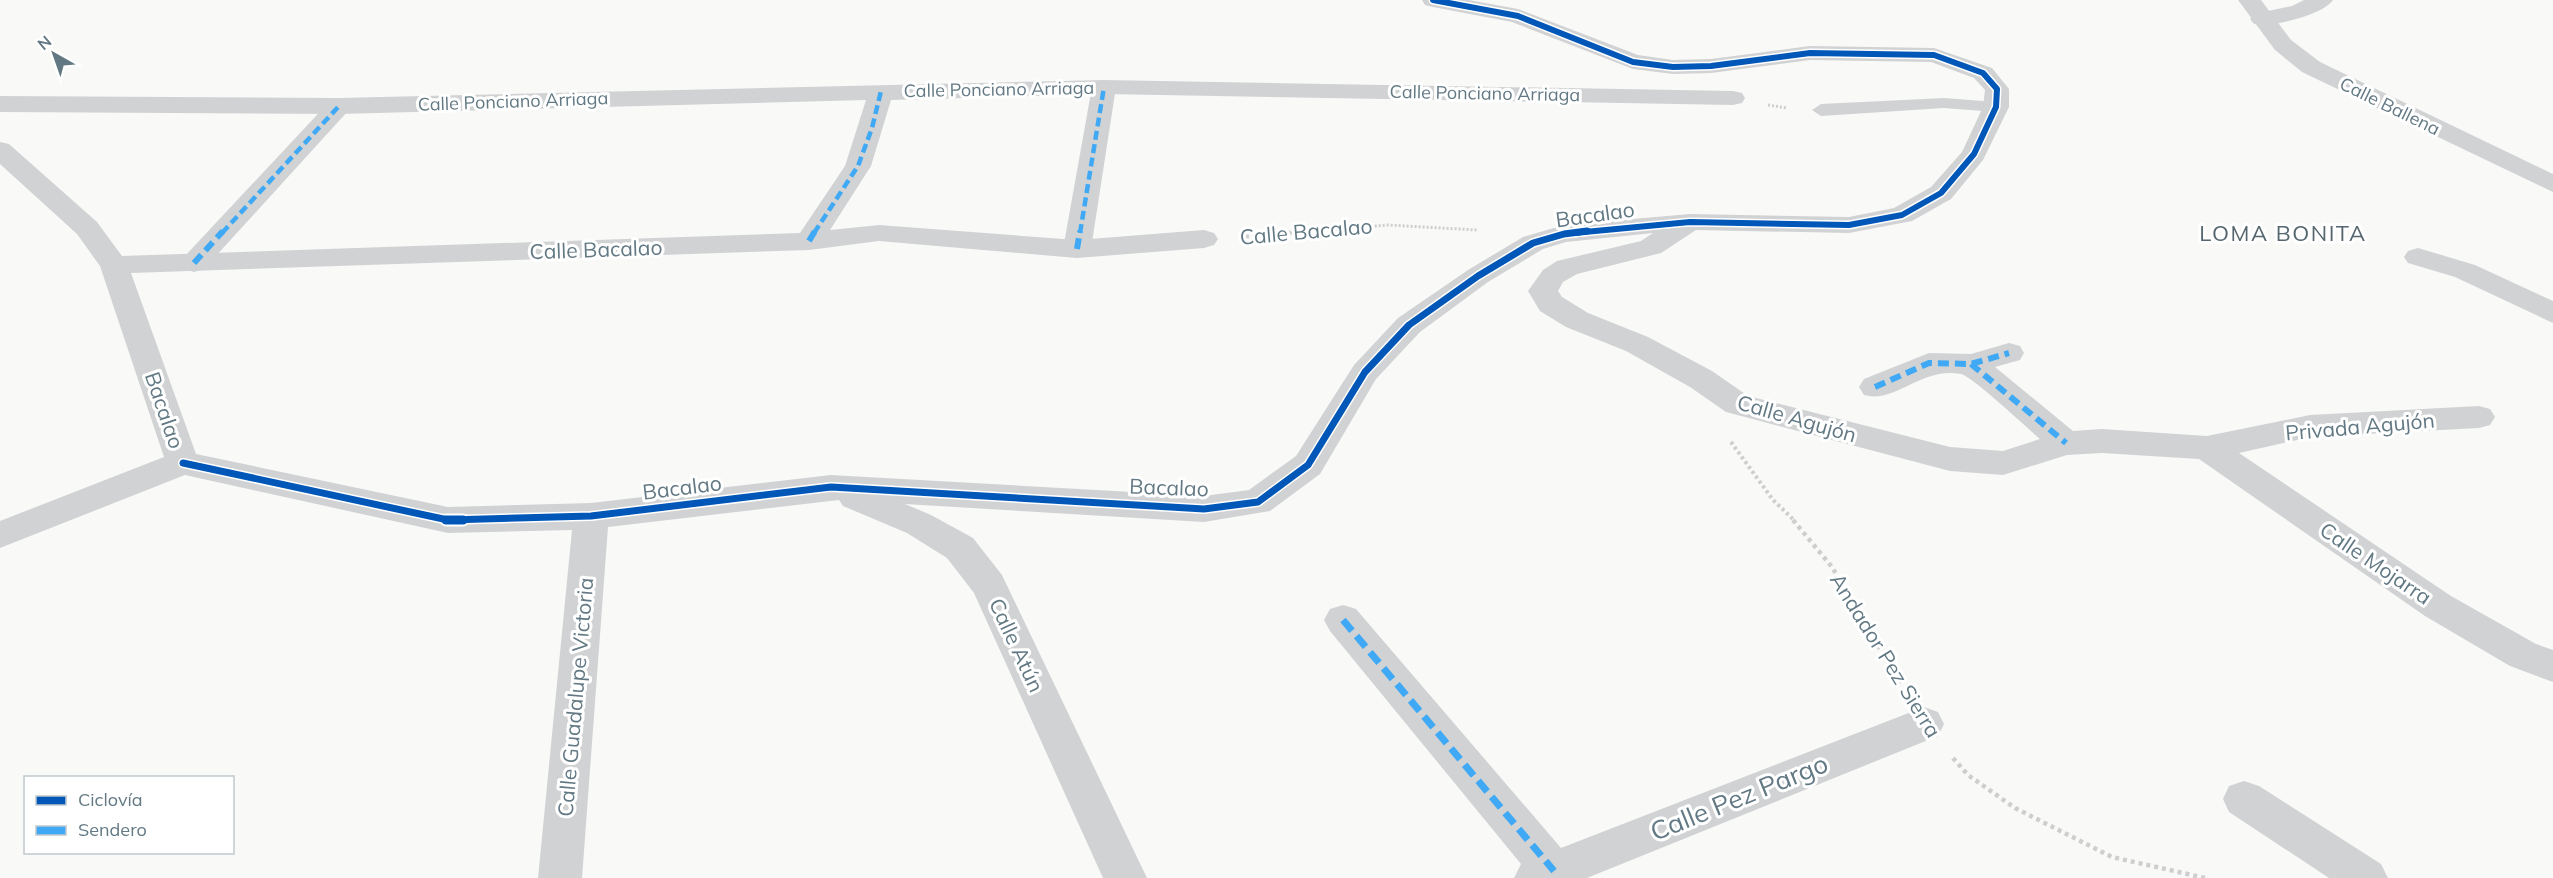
<svg xmlns="http://www.w3.org/2000/svg" width="2553" height="878" viewBox="0 0 2553 878" font-family="Mulish,sans-serif">
<style>
.lines{fill:none;stroke-linecap:round;stroke-linejoin:round}
.path-far2{stroke:#cececf;stroke-width:3;stroke-dasharray:2 2;stroke-linecap:butt}
.path-far1{stroke:#cececf;stroke-width:4;stroke-dasharray:3 3;stroke-linecap:butt}
.path{stroke:#cececf;stroke-width:4.5;stroke-dasharray:4 4;stroke-linecap:butt}
.service{fill:#d1d2d3;fill-rule:evenodd}
.pedestrian{fill:#d1d2d3;fill-rule:evenodd}
.minor{fill:#d1d2d3;fill-rule:evenodd}
.tertiary{fill:#d1d2d3;fill-rule:evenodd}
.quiet-far2{stroke:#3fa9f5;stroke-width:4.5;stroke-dasharray:9 4.5;stroke-linecap:butt}
.quiet-far1{stroke:#3fa9f5;stroke-width:6;stroke-dasharray:11 6;stroke-linecap:butt}
.quiet{stroke:#3fa9f5;stroke-width:7;stroke-dasharray:14 7;stroke-linecap:butt}
.cycleway-far2-casing{stroke:#fff;stroke-width:9}
.cycleway-far1-casing{stroke:#fff;stroke-width:10}
.cycleway-casing{stroke:#fff;stroke-width:13}
.cycleway-far2{stroke:#0057b8;stroke-width:6}
.cycleway-far1{stroke:#0057b8;stroke-width:7}
.cycleway{stroke:#0057b8;stroke-width:9}
.labels{text-anchor:middle;dominant-baseline:central;stroke-width:6;stroke-linejoin:round;paint-order:stroke}
.far-street-label{font-size:18px;fill:#627984;stroke:#fff}
.street-label{font-size:21px;fill:#627984;stroke:#fff}
.neighbourhood-label{font-size:22px;letter-spacing:1.5px;fill:#55666f;stroke:#fff}
.near-street-label{font-size:26px;fill:#627984;stroke:#fff}
</style>
<rect width="100%" height="100%" fill="#f9f9f8"/>
<g class="lines">
<!-- path-far2 -->
<g class="path-far2">
<polyline points="1768,105 1787,108"/>
<polyline points="1291,233 1388,225 1477,230"/>
</g>
<!-- path-far1 -->
<g class="path-far1">
<polyline points="1240,237 1309,231"/>
<polyline points="1731,442 1773,500 1795,521"/>
</g>
<!-- path -->
<g class="path">
<polyline points="1793,520 1832,567 1902,686"/>
<polyline points="1953,758 1968,775 2015,808 2112,857 2205,878"/>
</g>
<!-- service -->
<polygon class="service" points="1944,98 1996,102 2005,107 1996,112 1944,108 1821,116 1812,110 1821,104"/>
<!-- pedestrian -->
<g class="pedestrian">
<polygon points="1104,80 1113,82 1116,87 1091,249 1087,255 1077,258 1067,255 1063,249 1092,87 1095,82"/>
<polygon points="339,98 348,101 352,106 348,111 204,269 194,272 184,269 180,263 184,257 330,101"/>
</g>
<!-- minor -->
<g class="minor">
<path d="M1422,0h47l49,9 120,46 35,5 38,-1 99,-13 124,2 58,20 17,21v18l-26,53 -32,39 -39,22 -63,12 -153,-3 -35,23 -84,21 -14,8 -5,9 4,6 26,16 60,24 64,34 36,25 202,51 53,4 37,-12c-13,-11 -68,-63 -79,-65 -40,-8 -65,30 -97,21l-5,-8 5,-8 65,-26 42,1 38,-11 11,3 4,7 -4,7 -25,7 78,64 29,-2 105,7 103,-21 169,-9 11,3 5,8 -5,8 -11,3 -169,9 -71,16 212,143 85,48 17,6v32l-43,-16 -85,-50 -226,-157 -97,-6 -35,2 -64,20 -53,-4 -224,-59 -36,-25 -64,-36 -60,-24 -26,-16 -12,-20 15,-21 14,-9 84,-20 12,-8 -87,9 -23,7 -55,33 -68,50 -44,47 -56,95 -50,37 -66,11 -299,-18 26,11 42,23 29,37 145,303h-44l-129,-285 -27,-35 -40,-25 -64,-27 -4,-6 -231,27 -26,351h-44l34,-348 -124,3 -263,-58 -185,73v-27l164,-64 -64,-191 -23,-32 -77,-70v-22l9,2 88,78 25,34 678,-23 45,-67 21,-66 -527,14 -339,-2v-16l339,2 765,-18 629,11 9,2 3,5 -3,5 -9,2 -629,-11 -213,6 -20,66 -41,64 49,-5 198,15 127,-10 10,3 4,6 -4,6 -10,3 -127,10 -198,-17 -70,9 -678,23 65,181 252,53 143,-4 240,-28 373,21 45,-6 47,-34 58,-91 44,-47 70,-48 55,-33 41,-12 126,-11 159,3 45,-9 37,-21 31,-35 21,-45 2,-17 -11,-12 -43,-16 -121,-2 -99,13 -38,1 -40,-5 -121,-47 -79,-15 -8,-2z"/>
<path d="M2304,0h29c-10,15 -62,28 -79,24l-4,-5 4,-5 38,-8z"/>
<polygon points="2418,248 2475,265 2553,301 2553,323 2455,277 2408,263 2404,257 2408,251"/>
<polygon points="1343,605 1356,609 1561,848 1924,707 1938,712 1944,724 1938,736 1587,878 1514,878 1521,864 1330,631 1324,620 1330,609"/>
<polygon points="2244,781 2259,786 2381,864 2388,878 2329,878 2229,812 2223,799 2229,786"/>
</g>
<!-- tertiary -->
<polygon class="tertiary" points="2238,0 2261,0 2291,40 2320,62 2553,174 2553,192 2302,72 2275,50"/>
<!-- quiet-far2 -->
<g class="quiet-far2">
<polyline points="222,233 339,106"/>
<polyline points="814,233 858,166 872,128 881,91"/>
<polyline points="1080,233 1104,87"/>
</g>
<!-- quiet-far1 -->
<g class="quiet-far1">
<polyline points="809,241 815,231"/>
<polyline points="1077,249 1080,231"/>
<polyline points="194,263 223,231"/>
<polyline points="1971,364 2066,443"/>
<polyline points="1875,387 1929,363 1971,364 2009,353"/>
</g>
<!-- quiet -->
<polyline class="quiet" points="1343,620 1554,871"/>
<!-- cycleway-far2 casing -->
<g class="cycleway-far2-casing">
<polyline id="cycleway-far2" points="1433,0 1518,16 1633,62 1673,67 1711,66 1810,53 1934,55 1983,73 1997,89 1996,107 1974,154 1941,193 1902,215 1849,225 1690,222 1574,233"/>
</g>
<!-- cycleway-far1 casing -->
<g class="cycleway-far1-casing">
<polyline id="cycleway-far1" points="183,463 448,520 591,516 831,487 1204,509 1258,502 1308,465 1365,372 1409,325 1478,276 1533,243 1564,234 1587,231"/>
</g>
<!-- cycleway casing -->
<g class="cycleway-casing">
<polyline id="cycleway" points="446,520 463,520"/>
</g>
<!-- cycleway-far2 -->
<use href="#cycleway-far2" class="cycleway-far2"/>
<!-- cycleway-far1 -->
<use href="#cycleway-far1" class="cycleway-far1"/>
<!-- cycleway -->
<use href="#cycleway" class="cycleway"/>
</g>
<g class="labels">
<!-- far-street labels -->
<g class="far-street-label">
<text transform="translate(999 89) rotate(-1)">Calle Ponciano Arriaga</text>
<text transform="translate(1485 93) rotate(1)">Calle Ponciano Arriaga</text>
<text transform="translate(513 101) rotate(-2)">Calle Ponciano Arriaga</text>
<text transform="translate(2390 106) rotate(26)">Calle Ballena</text>
</g>
<!-- street labels -->
<g class="street-label">
<text transform="translate(1595 214) rotate(-8)">Bacalao</text>
<text transform="translate(1306 231) rotate(-5)">Calle Bacalao</text>
<text transform="translate(596 249) rotate(-2)">Calle Bacalao</text>
<text transform="translate(165 410) rotate(71)">Bacalao</text>
<text transform="translate(1797 418) rotate(16)">Calle Agujón</text>
<text transform="translate(2360 426) rotate(-5)">Privada Agujón</text>
<text transform="translate(682 487) rotate(-7)">Bacalao</text>
<text transform="translate(1169 487) rotate(2)">Bacalao</text>
<text transform="translate(2376 563) rotate(34)">Calle Mojarra</text>
<text transform="translate(1017 645) rotate(65)">Calle Atún</text>
<text transform="translate(1886 655) rotate(58)">Andador Pez Sierra</text>
<text transform="translate(575 697) rotate(-85)">Calle Guadalupe Victoria</text>
</g>
<!-- neighbourhood labels -->
<g class="neighbourhood-label">
<text x="2283" y="233">LOMA BONITA</text>
</g>
<!-- near-street labels -->
<g class="near-street-label">
<text transform="translate(1739 797) rotate(-22)">Calle Pez Pargo</text>
</g>
</g>
<!-- legend -->
<rect x="24" y="776" width="210" height="78" fill="#ffffff" stroke="#c0c9ce" stroke-width="1.5"/>
<rect x="36" y="796" width="30" height="9" fill="#0057b8" stroke="#c0c9ce" stroke-width="1.5"/>
<text x="78" y="806" font-size="18" fill="#627984">Ciclovía</text>
<rect x="36" y="826" width="30" height="9" fill="#3fa9f5" stroke="#c0c9ce" stroke-width="1.5"/>
<text x="78" y="836" font-size="18" fill="#627984">Sendero</text>
<!-- north arrow -->
<g transform="translate(54 54) rotate(320)" stroke="#ffffff" stroke-width="4.5" paint-order="stroke">
<path d="M0-4.5L10 22L0 15L-10 22Z" fill="#627984"/>
<text y="-9" font-size="16" font-weight="bold" text-anchor="middle" fill="#627984">N</text>
</g>
</svg>
